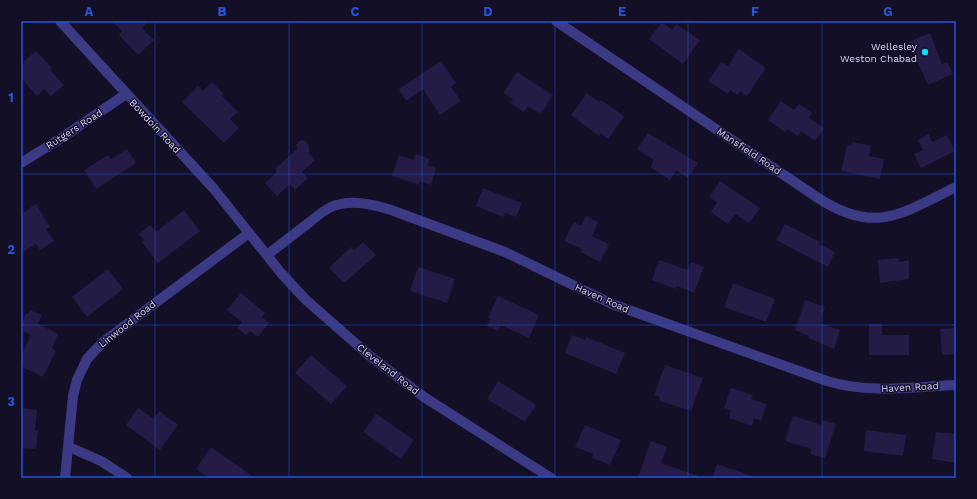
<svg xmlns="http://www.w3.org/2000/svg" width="977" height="499" viewBox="0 0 977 499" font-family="'Work Sans',sans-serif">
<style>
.building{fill:#241b47}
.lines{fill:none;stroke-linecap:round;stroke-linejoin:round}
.minor{stroke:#3d3a85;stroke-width:10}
.grid{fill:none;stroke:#2655da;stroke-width:1;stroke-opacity:0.55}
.poi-dot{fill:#00e5ff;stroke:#130f26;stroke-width:1.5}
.labels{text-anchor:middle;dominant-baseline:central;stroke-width:3;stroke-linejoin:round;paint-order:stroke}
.poi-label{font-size:10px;fill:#d9d4ff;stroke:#130f26;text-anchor:end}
.street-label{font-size:10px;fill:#d9d4ff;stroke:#130f26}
.neatline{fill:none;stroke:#2655da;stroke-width:1.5}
.grid-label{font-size:13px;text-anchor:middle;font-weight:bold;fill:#2655da}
</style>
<rect width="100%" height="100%" fill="#130f26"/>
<!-- building -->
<g class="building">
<polygon points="112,21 149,21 142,28 154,40 138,55 119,35 122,31"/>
<polygon points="662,22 672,30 676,24 700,40 683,64 649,39"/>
<polygon points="930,33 942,64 947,62 953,74 928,85 908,42"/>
<polygon points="739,49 766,68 747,96 740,91 738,95 730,90 728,94 708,81 721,62 728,66"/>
<polygon points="36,51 52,68 50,70 64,85 51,96 44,89 37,96 21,78 21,64"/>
<polygon points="441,61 456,83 451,87 461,101 440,115 423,89 406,101 399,89"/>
<polygon points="517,72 553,95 541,114 528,106 524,112 510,103 513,99 503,93"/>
<polygon points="212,82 224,95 222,96 238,112 230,119 239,128 224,143 182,102 198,86 203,91"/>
<polygon points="587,93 599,102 601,100 624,116 608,139 601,133 599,136 571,115"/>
<polygon points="781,101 794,110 799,104 812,113 809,118 824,128 815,141 801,131 798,136 787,129 785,132 768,120"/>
<polygon points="648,133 698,163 688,178 676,170 670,180 650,167 654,160 637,149"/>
<polygon points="929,134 932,142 947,135 955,151 921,168 914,154 923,150 918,140"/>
<polygon points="302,140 307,142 309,146 309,153 315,160 302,172 308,178 295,190 290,184 277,196 265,183 277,172 275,169 297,149 296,145 298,142"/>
<polygon points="852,142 871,146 869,156 884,159 880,179 841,171 847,145 851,146"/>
<polygon points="127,149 136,163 96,189 84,170 108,155 111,159"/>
<polygon points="416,154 430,159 427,165 436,168 431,185 420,181 419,185 392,176 399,155 413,160"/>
<polygon points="720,181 760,208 749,223 735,214 728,224 711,212 717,202 709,197"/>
<polygon points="483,188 522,203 516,217 505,213 503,217 476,206"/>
<polygon points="36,204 50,227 46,229 54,241 40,250 36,244 21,253 21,214"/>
<polygon points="184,210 200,231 158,263 142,242 144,240 139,234 150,225 156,232"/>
<polygon points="586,216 598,222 592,236 609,244 600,262 581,252 582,249 564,241 574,222 581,226"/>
<polygon points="785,224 820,242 819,244 835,252 828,267 776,240"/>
<polygon points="363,242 376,255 344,283 329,268 351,247 354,250"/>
<polygon points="898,258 899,262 909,260 909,279 880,283 878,260"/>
<polygon points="659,260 688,270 691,262 704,267 694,293 677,286 676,289 652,280"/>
<polygon points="418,267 455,279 447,303 410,291"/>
<polygon points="108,269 123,289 87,317 72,297"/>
<polygon points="733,283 775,299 766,322 724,307"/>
<polygon points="241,293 265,313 262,317 269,323 258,337 250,331 246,335 237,328 242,322 227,310"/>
<polygon points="498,296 539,315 529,338 501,325 498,331 487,326 490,319 488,318"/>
<polygon points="805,300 825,307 820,323 840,330 834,349 808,338 809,336 795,330"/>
<polygon points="30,310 42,315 38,324 58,334 52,348 56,351 43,377 21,366 21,356 31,335 21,330 21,323 26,313 28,314"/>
<polygon points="869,324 882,324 882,335 909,335 909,355 869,355"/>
<polygon points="956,328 956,354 942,355 940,329"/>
<polygon points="572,335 585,340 586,337 625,353 616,374 565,353"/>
<polygon points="311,355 347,386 331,404 295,373"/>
<polygon points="665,365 703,378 691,411 660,401 659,396 654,395"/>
<polygon points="498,381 536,405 525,422 487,399"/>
<polygon points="731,388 753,395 751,399 767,404 761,421 754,418 752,426 729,418 731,410 724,408"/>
<polygon points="21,408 37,410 35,430 38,430 36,449 21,448"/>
<polygon points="138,408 154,419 159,411 178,425 160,450 126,425"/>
<polygon points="376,414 414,440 401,459 363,432"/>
<polygon points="793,416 822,425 823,420 836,424 825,458 810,454 812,449 785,441"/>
<polygon points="585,425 621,440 610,465 592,458 593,454 575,447"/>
<polygon points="866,430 906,435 903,456 864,451"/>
<polygon points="936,432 956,434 956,463 932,459"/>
<polygon points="651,441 667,447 661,463 699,476 698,478 638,478"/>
<polygon points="211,447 255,478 209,478 196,469"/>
<polygon points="717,464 752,476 752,478 712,478"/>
</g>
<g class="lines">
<!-- minor -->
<g class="minor">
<polyline points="60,21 214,189 281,273 306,300 370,356 424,397 551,478"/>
<path d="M556,21l262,177c57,37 83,16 138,-11"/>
<polyline points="21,163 63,137 126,94"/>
<path d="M267,255c13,-10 26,-20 39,-30 8,-6 16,-14 25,-18 19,-8 41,-3 60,3l114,42 107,52 215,77c42,13 86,6 129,4"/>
<polyline points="69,447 101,461 127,478"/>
<polyline points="65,478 73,396 77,380 87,359 103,342 249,233"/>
</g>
</g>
<!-- grid -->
<path class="grid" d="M155,21v457M289,21v457M422,21v457M555,21v457M688,21v457M822,21v457M21,174h935M21,325h935"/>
<!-- markers -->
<circle class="poi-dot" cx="925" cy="52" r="4"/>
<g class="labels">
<!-- poi labels -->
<g class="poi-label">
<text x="917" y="46">Wellesley<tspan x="917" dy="12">Weston Chabad</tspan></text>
</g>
<!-- street labels -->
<g class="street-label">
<text transform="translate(155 126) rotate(47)">Bowdoin Road</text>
<text transform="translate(74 129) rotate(-33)">Rutgers Road</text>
<text transform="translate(749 151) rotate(34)">Mansfield Road</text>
<text transform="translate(602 298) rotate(24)">Haven Road</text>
<text transform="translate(127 324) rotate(-38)">Linwood Road</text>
<text transform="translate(388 369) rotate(38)">Cleveland Road</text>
<text transform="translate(910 387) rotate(-3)">Haven Road</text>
</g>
</g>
<!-- border -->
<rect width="977" height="499" fill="none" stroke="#130f26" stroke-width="44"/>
<rect x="22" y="22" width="933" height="455" class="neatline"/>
<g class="grid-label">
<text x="89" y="16">A</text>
<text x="222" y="16">B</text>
<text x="355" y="16">C</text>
<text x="488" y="16">D</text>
<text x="622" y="16">E</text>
<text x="755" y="16">F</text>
<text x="888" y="16">G</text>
<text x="11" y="102">1</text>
<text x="11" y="254">2</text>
<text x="11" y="406">3</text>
</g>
</svg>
